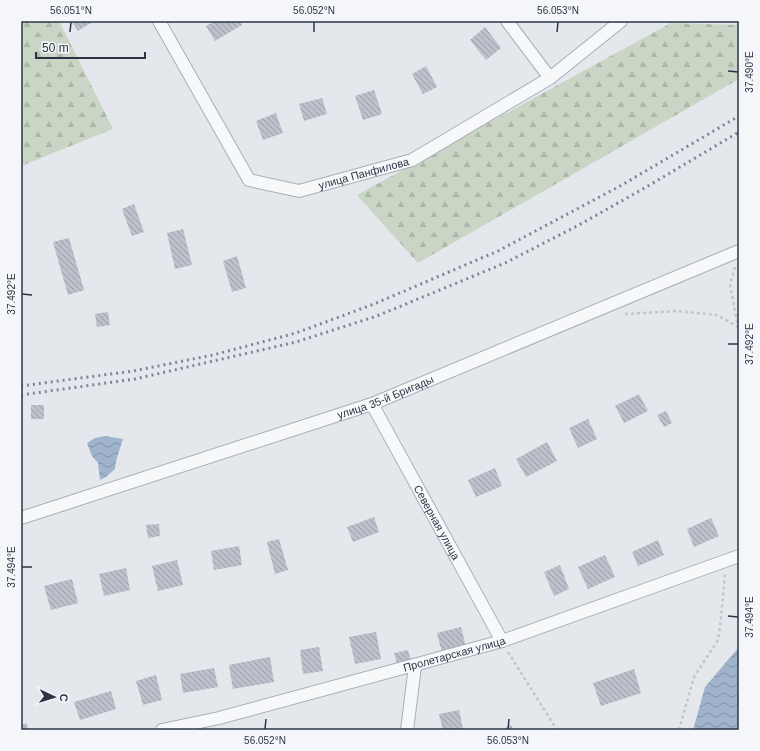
<svg xmlns="http://www.w3.org/2000/svg" width="760" height="751" viewBox="0 0 760 751" font-family="Helvetica,sans-serif">
<style>
.forest{fill:url(#forest-firs)}
.water{fill:url(#water-waves)}
.building{fill:url(#building-back-hatch)}
.lines{fill:none;stroke-linecap:round;stroke-linejoin:round}
.street-casing{stroke:#a9aeb7;stroke-width:14}
.path{stroke:#c2c5cb;stroke-width:2.5;stroke-dasharray:3 3;stroke-linecap:butt}
.street{stroke:#f7f8fa;stroke-width:12}
.rail{stroke:#7d8696;stroke-width:3;stroke-dasharray:2 4;stroke-linecap:butt}
.ticks{fill:none;stroke:#2b3445;stroke-width:1.5}
.labels{text-anchor:middle;dominant-baseline:central;stroke-width:4;stroke-linejoin:round;paint-order:stroke}
.street-label{font-size:11px;fill:#2b3445;stroke:#f4f6f9}
.neatline{fill:none;stroke:#2b3445;stroke-width:1.5}
.ticks-label{font-size:10px;text-anchor:middle;fill:#2b3445}
</style>
<defs>
<pattern id="forest-firs" width="22" height="20" patternUnits="userSpaceOnUse"><rect width="22" height="20" fill="#c9d6c5"/><path d="M5 1l3.5 6h-7zM16 11l3.5 6h-7z" fill="#adb8ab"/></pattern>
<pattern id="water-waves" width="16" height="10" patternUnits="userSpaceOnUse"><rect width="16" height="10" fill="#9fb4cc"/><path d="M0 5q4-4 8 0t8 0" fill="none" stroke="#8293a7"/></pattern>
<pattern id="building-back-hatch" width="6" height="6" patternUnits="userSpaceOnUse"><rect width="6" height="6" fill="#bbc0ca"/><path d="M-1 5l2 2M0 0l6 6M5-1l2 2" fill="none" stroke="#989da6"/></pattern>
</defs>
<rect width="100%" height="100%" fill="#e4e7ec"/>
<!-- forest -->
<g class="forest">
<polygon points="21,21 59,21 113,129 21,166"/>
<polygon points="671,23 739,25 739,79 418,263 357,195"/>
</g>
<!-- water -->
<g class="water">
<path d="M105,436l18,3c-3,10 -7,19 -8,30l-9,8 -6,3 -2,-17 -6,-7 -5,-13 8,-5z"/>
<polygon points="739,647 739,730 693,730 705,687"/>
</g>
<!-- building -->
<g class="building">
<polygon points="71,21 94,21 78,31"/>
<polygon points="215,21 240,21 242,25 215,41 206,26"/>
<polygon points="485,27 501,48 486,60 470,40"/>
<polygon points="426,66 437,87 423,94 412,74"/>
<polygon points="374,90 382,114 363,120 355,96"/>
<polygon points="322,98 327,114 304,121 299,104"/>
<polygon points="276,113 283,133 263,140 256,121"/>
<polygon points="134,204 144,232 132,236 122,209"/>
<polygon points="183,229 192,265 175,269 167,233"/>
<polygon points="69,238 84,290 68,295 53,242"/>
<polygon points="237,256 246,288 232,292 223,261"/>
<polygon points="108,312 110,325 97,327 95,314"/>
<polygon points="639,394 648,411 624,423 615,406"/>
<rect x="31" y="405" width="13" height="14"/>
<polygon points="666,411 672,423 664,427 657,415"/>
<polygon points="588,419 597,439 578,448 569,428"/>
<polygon points="547,442 557,461 526,477 516,459"/>
<polygon points="495,468 502,486 476,497 468,480"/>
<polygon points="374,517 379,532 353,542 347,527"/>
<polygon points="711,518 719,536 694,547 687,529"/>
<polygon points="159,524 160,536 148,538 146,525"/>
<polygon points="279,539 288,570 275,574 267,542"/>
<polygon points="658,540 664,555 638,566 632,552"/>
<polygon points="239,546 242,565 214,570 211,551"/>
<polygon points="605,555 615,577 588,589 578,567"/>
<polygon points="177,560 183,585 158,591 152,566"/>
<polygon points="560,565 569,589 554,596 544,572"/>
<polygon points="126,568 130,590 104,596 99,574"/>
<polygon points="72,579 78,603 51,610 44,586"/>
<polygon points="461,627 466,647 442,653 437,633"/>
<polygon points="376,632 381,659 355,664 349,637"/>
<polygon points="319,647 323,671 303,674 300,650"/>
<polygon points="408,650 413,668 399,671 394,653"/>
<polygon points="270,657 274,682 233,689 229,665"/>
<polygon points="214,668 218,687 183,693 180,674"/>
<polygon points="634,669 641,693 601,706 593,683"/>
<polygon points="156,675 162,700 143,705 136,681"/>
<polygon points="111,691 116,709 80,720 74,702"/>
<polygon points="459,710 463,729 443,730 439,714"/>
<polygon points="27,723 28,730 21,730 21,725"/>
<polygon points="511,725 513,730 501,730"/>
</g>
<g class="lines">
<!-- street casing -->
<g class="street-casing">
<g id="street">
<path id="s1" d="M159,21l90,159 50,11 113,-31 138,-82 71,-57"/>
<polyline points="507,21 550,78"/>
<path id="s2" d="M372,404l130,237"/>
<path id="s3" d="M21,518l351,-114 367,-153"/>
<path id="s4" d="M162,730l57,-12 283,-77 237,-85"/>
<polyline points="407,730 415,666"/>
</g>
</g>
<!-- path -->
<g class="path">
<polyline points="735,267 730,284 738,327"/>
<polyline points="625,314 677,311 717,315 738,327 739,330"/>
<polyline points="508,652 557,730"/>
<polyline points="679,730 694,677 718,640 721,618 725,574"/>
</g>
<!-- street -->
<use href="#street" class="street"/>
<!-- rail -->
<g class="rail">
<polyline points="21,386 133,371 213,355 296,333 374,304 498,251 622,185 739,116"/>
<polyline points="21,395 135,379 296,342 377,316 505,263 579,225 648,186 739,132"/>
</g>
</g>
<!-- ticks -->
<path class="ticks" d="M70,32l1,-10M314,32v-10M557,32l1,-10M728,71l10,1M22,294l10,1M728,344h10M22,567h10M728,616l10,1M265,729l1,-10M508,729l1,-10"/>
<g class="labels">
<!-- street labels -->
<g class="street-label">
<text stroke="none"><textPath href="#s1" startOffset="301">улица Панфилова</textPath></text>
<text stroke="none"><textPath href="#s3" startOffset="384">улица 35-й Бригады</textPath></text>
<text stroke="none"><textPath href="#s2" startOffset="135">Северная улица</textPath></text>
<text stroke="none"><textPath href="#s4" startOffset="302">Пролетарская улица</textPath></text>
</g>
</g>
<!-- border -->
<rect width="760" height="751" fill="none" stroke="#f4f6f9" stroke-width="44"/>
<!-- north arrow -->
<g transform="translate(54 697) rotate(94)" stroke="#f4f6f9" stroke-width="3" paint-order="stroke">
<path d="M0-3L7 15L0 10L-7 15Z" fill="#2b3445"/>
<text y="-6" font-size="11" font-weight="bold" text-anchor="middle" fill="#2b3445">С</text>
</g>
<!-- scale -->
<path d="M36 52v6h109v-6" fill="none" stroke="#2b3445" stroke-width="2"/>
<text x="42" y="52" font-size="12" fill="#2b3445" stroke="#f4f6f9" stroke-width="3" paint-order="stroke">50 m</text>
<rect x="22" y="22" width="716" height="707" class="neatline"/>
<g class="ticks-label">
<text x="71" y="14">56.051°N</text>
<text x="314" y="14">56.052°N</text>
<text x="558" y="14">56.053°N</text>
<text transform="translate(749 72) rotate(-90)" y="4">37.490°E</text>
<text transform="translate(11 294) rotate(-90)" y="4">37.492°E</text>
<text transform="translate(749 344) rotate(-90)" y="4">37.492°E</text>
<text transform="translate(11 567) rotate(-90)" y="4">37.494°E</text>
<text transform="translate(749 617) rotate(-90)" y="4">37.494°E</text>
<text x="265" y="744">56.052°N</text>
<text x="508" y="744">56.053°N</text>
</g>
</svg>
